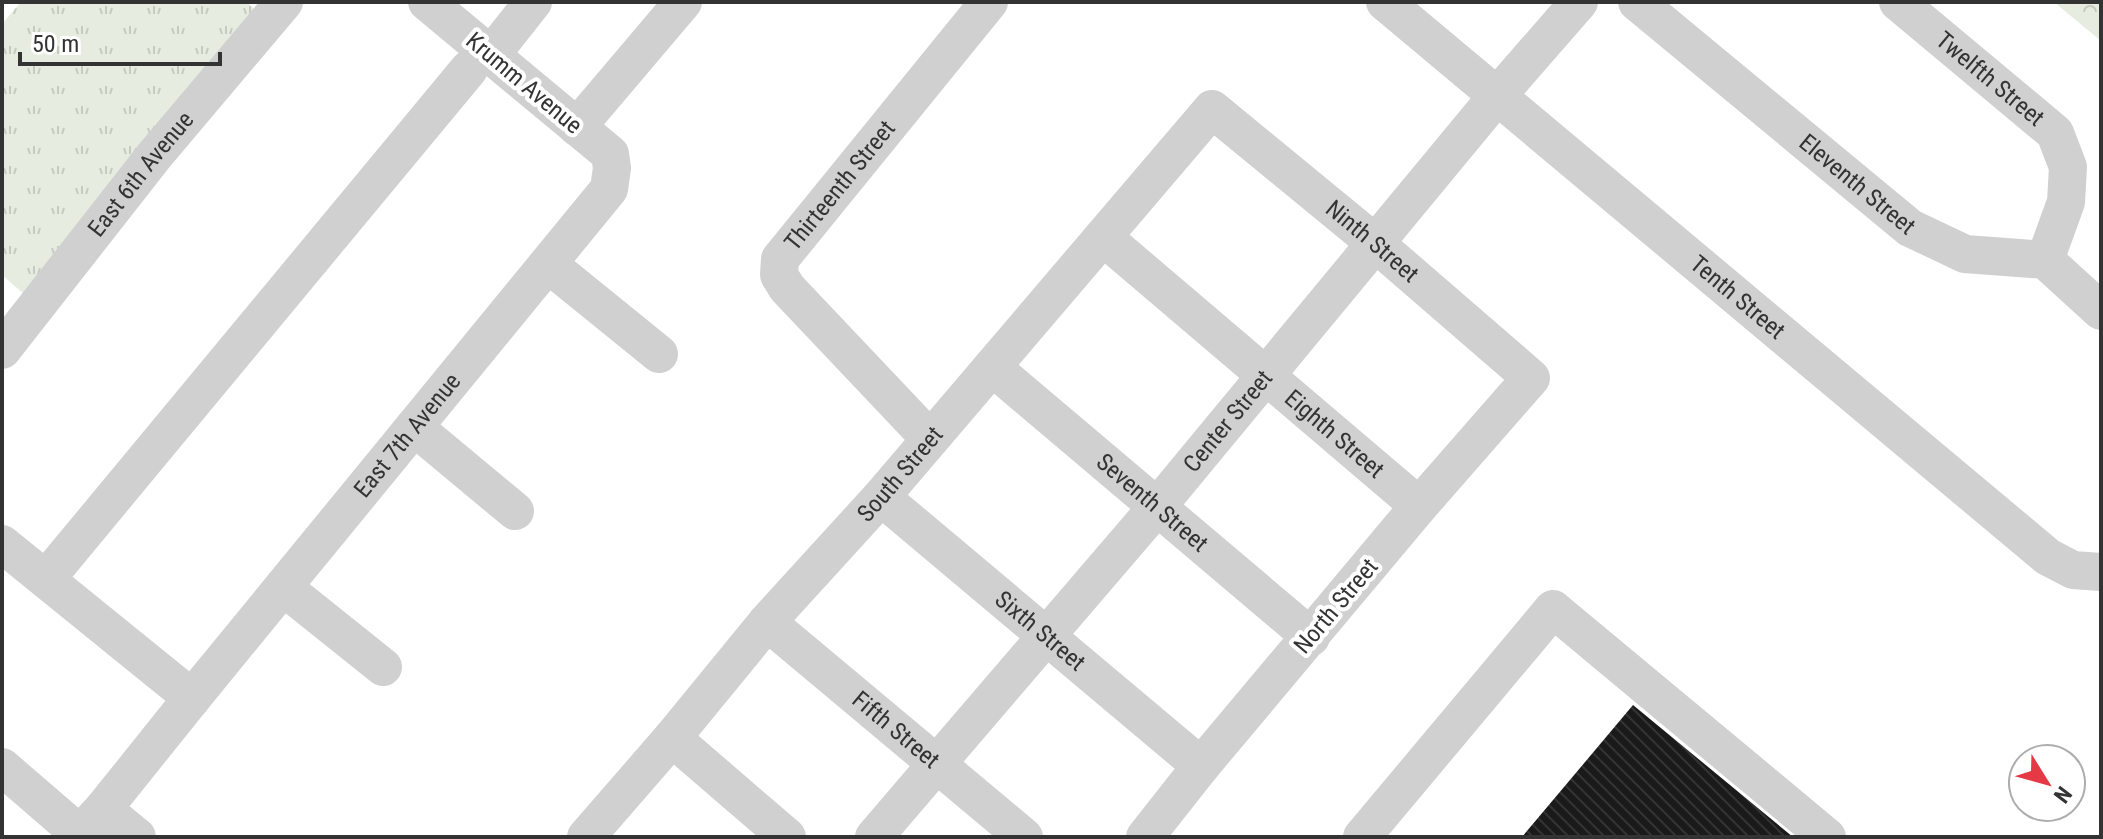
<svg xmlns="http://www.w3.org/2000/svg" width="2103" height="839" viewBox="0 0 2103 839" font-family="'Roboto Condensed',sans-serif">
<style>
.grass{fill:url(#grass-tufts)}
.forest{fill:url(#forest-crowns)}
.building{fill:url(#building-back-hatch)}
.lines{fill:none;stroke-linecap:round;stroke-linejoin:round}
.minor{stroke:#d0d0d0;stroke-width:38}
.labels{text-anchor:middle;dominant-baseline:central;stroke-width:8;stroke-linejoin:round;paint-order:stroke}
.street-label{font-size:24px;fill:#333;stroke:#fff}
</style>
<defs>
<pattern id="grass-tufts" width="24" height="20" patternUnits="userSpaceOnUse" patternTransform="scale(2)"><rect width="24" height="20" fill="#e6ecdf"/><path d="M3 7l-1-3M5 7V3M7 7l1-3M15 17l-1-3M17 17v-4M19 17l1-3" fill="none" stroke="#c6cbc0"/></pattern>
<pattern id="forest-crowns" width="20" height="18" patternUnits="userSpaceOnUse" patternTransform="scale(2)"><rect width="20" height="18" fill="#e6ecdf"/><path d="M2 6a3 3 0 1 1 6 0M12 15a3 3 0 1 1 6 0" fill="none" stroke="#c6cbc0"/></pattern>
<pattern id="building-back-hatch" width="6" height="6" patternUnits="userSpaceOnUse" patternTransform="scale(2)"><rect width="6" height="6" fill="#1a1a1a"/><path d="M-1 5l2 2M0 0l6 6M5-1l2 2" fill="none" stroke="#333"/></pattern>
</defs>
<rect width="100%" height="100%" fill="#fff"/>
<!-- grass -->
<polygon class="grass" points="21,2 246,2 262,15 31,300 2,275 2,24"/>
<!-- forest -->
<polygon class="forest" points="2054,2 2101,2 2101,41"/>
<!-- building -->
<polygon class="building" points="1633,705 1793,837 1522,837"/>
<g class="lines">
<!-- minor -->
<g class="minor">
<path id="s1" d="M1385,2l663,555 25,13 28,2"/>
<path id="s2" d="M1637,2l273,226 55,26 80,6 56,51"/>
<path id="s3" d="M1898,2l157,131 13,34 -2,35 -21,58"/>
<polyline points="491,55 533,2"/>
<polyline points="577,127 683,2"/>
<path id="s4" d="M1103,237l316,269"/>
<polyline points="548,264 659,354"/>
<path id="s5" d="M2,350l152,-194 130,-154"/>
<path id="s6" d="M992,367l319,270"/>
<polyline points="414,427 515,511"/>
<path id="s7" d="M930,439l-143,-151 -8,-13 1,-16 209,-257"/>
<path id="s8" d="M881,497l320,269"/>
<polyline points="2,544 192,698"/>
<polyline points="46,579 469,69"/>
<polyline points="283,587 383,667"/>
<path id="s9" d="M767,622l257,215"/>
<polyline points="672,738 787,837"/>
<polyline points="2,767 75,830 84,829 103,809"/>
<path id="s10" d="M137,837l-34,-28 89,-111 417,-509 3,-21 -2,-14 -183,-152"/>
<path id="s11" d="M586,837l86,-99 95,-116 114,-125 331,-388 163,134 156,135 -112,128 -218,260 -56,71"/>
<path id="s12" d="M874,837l283,-330 340,-411 82,-94"/>
<polyline points="1362,837 1553,609 1827,837"/>
</g>
</g>
<g class="labels">
<!-- street labels -->
<g class="street-label">
<text stroke="none"><textPath href="#s3" startOffset="120">Twelfth Street</textPath></text>
<text transform="translate(524 83) rotate(40)">Krumm Avenue</text>
<text stroke="none"><textPath href="#s5" startOffset="224">East 6th Avenue</textPath></text>
<text stroke="none"><textPath href="#s2" startOffset="286">Eleventh Street</textPath></text>
<text stroke="none"><textPath href="#s7" startOffset="334">Thirteenth Street</textPath></text>
<text stroke="none"><textPath href="#s11" startOffset="1168">Ninth Street</textPath></text>
<text stroke="none"><textPath href="#s1" startOffset="460">Tenth Street</textPath></text>
<text stroke="none"><textPath href="#s12" startOffset="546">Center Street</textPath></text>
<text stroke="none"><textPath href="#s4" startOffset="304">Eighth Street</textPath></text>
<text stroke="none"><textPath href="#s10" startOffset="526">East 7th Avenue</textPath></text>
<text stroke="none"><textPath href="#s11" startOffset="480">South Street</textPath></text>
<text stroke="none"><textPath href="#s6" startOffset="210">Seventh Street</textPath></text>
<text transform="translate(1336 606) rotate(-50)">North Street</text>
<text stroke="none"><textPath href="#s8" startOffset="208">Sixth Street</textPath></text>
<text stroke="none"><textPath href="#s9" startOffset="168">Fifth Street</textPath></text>
</g>
</g>
<!-- border -->
<rect width="2103" height="839" fill="none" stroke="#333333" stroke-width="8"/>
<!-- north arrow -->
<g transform="translate(2047 783) rotate(127)"><circle r="38" fill="#ffffff" stroke="#adadad" stroke-width="2"/>
<path d="M0-6L14 30L0 20L-14 30Z" fill="#e63946"/>
<text y="-12" font-size="22" font-weight="bold" text-anchor="middle" fill="#333333">N</text>
</g>
<!-- scale -->
<path d="M20 52v12h200v-12" fill="none" stroke="#333333" stroke-width="4"/>
<text x="32" y="52" font-size="24" fill="#333333" stroke="#ffffff" stroke-width="6" paint-order="stroke">50 m</text>
</svg>
